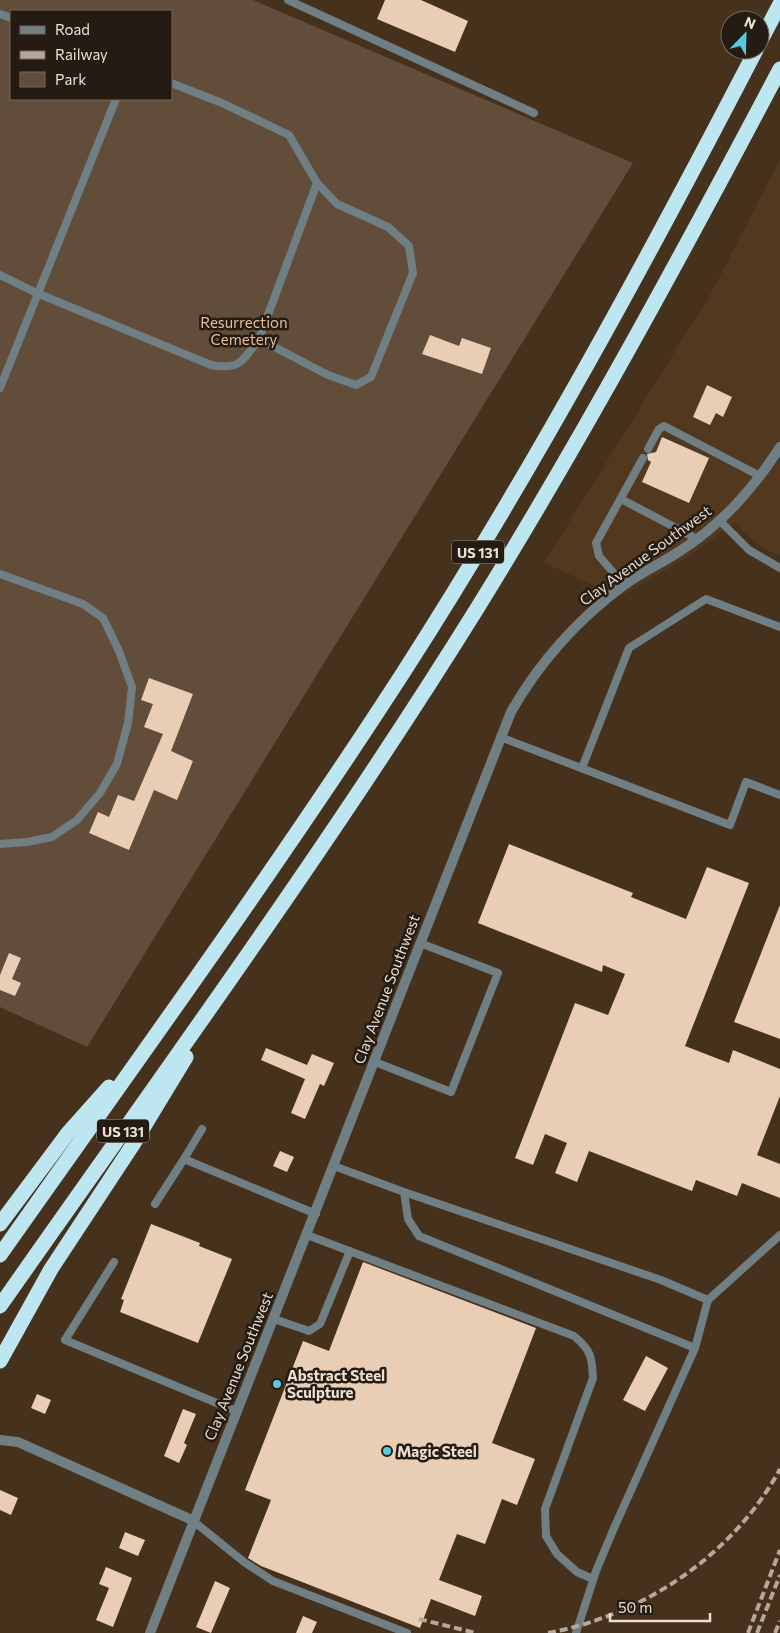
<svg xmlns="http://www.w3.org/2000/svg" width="780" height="1633" viewBox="0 0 780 1633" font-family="Commissioner,sans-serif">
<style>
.built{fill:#52381e}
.green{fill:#614d39;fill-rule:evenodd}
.building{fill:#e9ceb5}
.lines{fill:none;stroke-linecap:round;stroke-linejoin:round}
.service{stroke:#6f7f84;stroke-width:8}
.minor{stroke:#6f7f84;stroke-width:10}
.tertiary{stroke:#6f7f84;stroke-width:10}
.motorway{stroke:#bde6f1;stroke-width:15}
.rail{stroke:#b7a798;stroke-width:4;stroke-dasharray:8 4;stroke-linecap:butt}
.poi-dot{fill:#58c9e3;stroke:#241b12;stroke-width:2}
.labels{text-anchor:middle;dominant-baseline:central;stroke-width:5;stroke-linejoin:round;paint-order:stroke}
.shield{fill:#241b12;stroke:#b1a499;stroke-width:1}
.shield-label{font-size:14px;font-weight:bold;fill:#eddfd3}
.park-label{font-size:15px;fill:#eabd94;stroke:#241b12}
.street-label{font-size:15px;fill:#eddfd3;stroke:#241b12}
.poi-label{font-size:15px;font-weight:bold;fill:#eddfd3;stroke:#241b12;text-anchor:start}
</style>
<rect width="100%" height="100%" fill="#45311c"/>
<!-- built -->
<polygon class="built" points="780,159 780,555 769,551 745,534 735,522 694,553 620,597 544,563 713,290"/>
<!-- green -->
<path class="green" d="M0,0h253l380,163 -546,884 -87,-40zM11,11h160v88h-160z"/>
<!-- building -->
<g class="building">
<polygon points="385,0 421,0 468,21 455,52 377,19"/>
<polygon points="430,335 459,346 462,338 491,348 482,374 422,354"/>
<polygon points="707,385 732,397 723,417 716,413 710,425 693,417"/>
<polygon points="662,437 709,458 689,503 642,482 651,462 648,460 647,454 656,452"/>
<polygon points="149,678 193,694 171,751 193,761 177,800 154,790 129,850 89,833 98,812 109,817 118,795 134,801 163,734 144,727 153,704 141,700"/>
<polygon points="509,844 633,893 631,897 686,919 707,867 749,883 685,1046 729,1063 733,1050 780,1069 780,1096 757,1155 780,1164 780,1198 742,1183 737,1196 696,1180 692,1191 589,1151 577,1182 555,1173 567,1143 545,1134 533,1165 515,1158 575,1003 608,1015 625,974 603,965 602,972 478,923"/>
<polygon points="780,905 780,1039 734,1022"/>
<polygon points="9,953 21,958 12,979 21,983 15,996 0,990 0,975"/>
<polygon points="266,1048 307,1065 312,1054 334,1063 324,1086 320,1084 305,1119 291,1113 305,1079 261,1060"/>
<polygon points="280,1151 294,1157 287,1172 273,1166"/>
<polygon points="151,1224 200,1243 199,1246 232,1259 198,1343 120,1312 124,1300 121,1299"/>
<polygon points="363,1262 536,1328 492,1443 535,1459 517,1505 502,1499 485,1544 457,1534 439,1580 482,1596 475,1616 431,1599 420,1628 261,1566 248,1558 271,1500 245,1490 303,1341 329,1351"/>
<polygon points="646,1356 668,1368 645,1411 623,1400"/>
<polygon points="37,1394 51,1400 45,1414 31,1408"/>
<polygon points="183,1409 196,1414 184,1443 187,1445 179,1463 164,1456"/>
<polygon points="0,1490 18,1498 11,1515 0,1510"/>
<polygon points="125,1532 145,1540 138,1556 119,1548"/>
<polygon points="106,1567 132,1578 113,1627 96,1620 109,1588 99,1584"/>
<polygon points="215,1581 230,1588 211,1633 196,1627"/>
<polygon points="303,1616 317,1622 312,1633 296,1633"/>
</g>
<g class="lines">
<!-- service -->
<g class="service">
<polyline points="288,0 534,113"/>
<polyline points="0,14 11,18"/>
<path d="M0,275l39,19 172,71c30,5 31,-4 48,-26l58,-156 -28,-48 -67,-32 -51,-20"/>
<polyline points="259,339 328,375 356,385 371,377 413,273 409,246 388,227 337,204 317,183"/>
<polyline points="0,388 116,99"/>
<polyline points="648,449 659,429 664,426 760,476"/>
<polyline points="621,499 697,539"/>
<polyline points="719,520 749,550 780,568"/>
<polyline points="0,574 83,604 103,618 119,651 132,687 128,723 117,764 100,793 77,820 52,837 27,842 0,844"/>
<polyline points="624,585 599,556 596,543 643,458"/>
<polyline points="500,737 730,825 746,782 780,795"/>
<polyline points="582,768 629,648 706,599 780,627"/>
<polyline points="375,1062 451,1092 498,973 420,943"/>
<polyline points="184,1159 202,1129"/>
<polyline points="334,1166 404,1192 408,1219 419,1236 695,1348"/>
<polyline points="404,1192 661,1280 708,1300 695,1348 614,1528 596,1571 576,1633"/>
<polyline points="155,1204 184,1159 316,1214"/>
<path d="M307,1235l267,101c17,14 18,21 19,42l-48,131 1,27 11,18 20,18 16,7"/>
<polyline points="114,1262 65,1340 236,1411"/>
<polyline points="708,1300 780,1235"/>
<polyline points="274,1319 309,1331 320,1324 350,1251"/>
<polyline points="192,1520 244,1562 273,1581 407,1633"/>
</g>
<!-- minor -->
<polyline class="minor" points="0,1440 18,1442 192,1520"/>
<!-- tertiary -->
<path class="tertiary" d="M150,1633l361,-921c29,-51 66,-92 113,-127 18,-13 38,-22 56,-34 41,-26 74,-63 100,-104"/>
<!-- motorway -->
<g class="motorway">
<polyline points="760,42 780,4"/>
<polyline points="0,1224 68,1133 109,1087"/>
<path d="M0,1255c136,-193 275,-384 403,-582 129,-201 243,-411 353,-623"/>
<path d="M0,1306c162,-231 329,-459 478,-699 108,-175 206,-356 302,-538"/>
<polyline points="0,1361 51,1269 132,1146 186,1057"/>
</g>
<!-- rail -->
<g class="rail">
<polyline points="419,1619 476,1633"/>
<path d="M548,1633c95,-18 185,-77 232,-164"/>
<polyline points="748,1633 780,1550"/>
<polyline points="757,1633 780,1575"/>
<polyline points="775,1633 780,1621"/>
</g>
</g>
<!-- markers -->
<g class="poi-dot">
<circle cx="277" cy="1384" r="5"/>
<circle cx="387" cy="1451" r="5"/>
</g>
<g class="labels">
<!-- shield labels -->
<g class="shield">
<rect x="452" y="540.5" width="52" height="23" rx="4"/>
<rect x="97" y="1119.5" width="52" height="23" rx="4"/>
</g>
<g class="shield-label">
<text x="478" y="552">US 131</text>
<text x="123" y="1131">US 131</text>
</g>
<!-- park labels -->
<g class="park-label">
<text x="244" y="322">Resurrection<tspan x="244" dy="17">Cemetery</tspan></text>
</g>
<!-- street labels -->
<g class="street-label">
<text transform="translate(645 555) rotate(-36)">Clay Avenue Southwest</text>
<text transform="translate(386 989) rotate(-69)">Clay Avenue Southwest</text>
<text transform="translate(238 1366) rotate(-68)">Clay Avenue Southwest</text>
</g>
<!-- poi labels -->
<g class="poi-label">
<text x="287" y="1375">Abstract Steel<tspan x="287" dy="17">Sculpture</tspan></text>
<text x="397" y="1451">Magic Steel</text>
</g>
</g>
<!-- legend -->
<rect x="10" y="10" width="162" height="90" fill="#241b12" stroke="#74695f"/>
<rect x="20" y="26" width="25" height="8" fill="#6f7f84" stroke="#74695f"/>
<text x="55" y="35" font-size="15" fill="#eddfd3">Road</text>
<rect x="20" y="51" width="25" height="8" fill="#b7a798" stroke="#74695f"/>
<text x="55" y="60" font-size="15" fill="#eddfd3">Railway</text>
<rect x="20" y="72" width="25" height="15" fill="#614d39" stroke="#74695f"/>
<text x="55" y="85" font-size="15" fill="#eddfd3">Park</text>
<!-- north arrow -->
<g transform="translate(745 35) rotate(23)"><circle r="24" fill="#241b12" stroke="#74695f"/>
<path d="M0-4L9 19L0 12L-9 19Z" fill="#58c9e3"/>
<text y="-8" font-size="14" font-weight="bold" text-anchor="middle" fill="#eddfd3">N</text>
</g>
<!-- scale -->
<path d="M610 1613v8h100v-8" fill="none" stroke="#eddfd3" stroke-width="2.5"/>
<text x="618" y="1613" font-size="15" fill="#eddfd3" stroke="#241b12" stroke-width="4" paint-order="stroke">50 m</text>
</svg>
